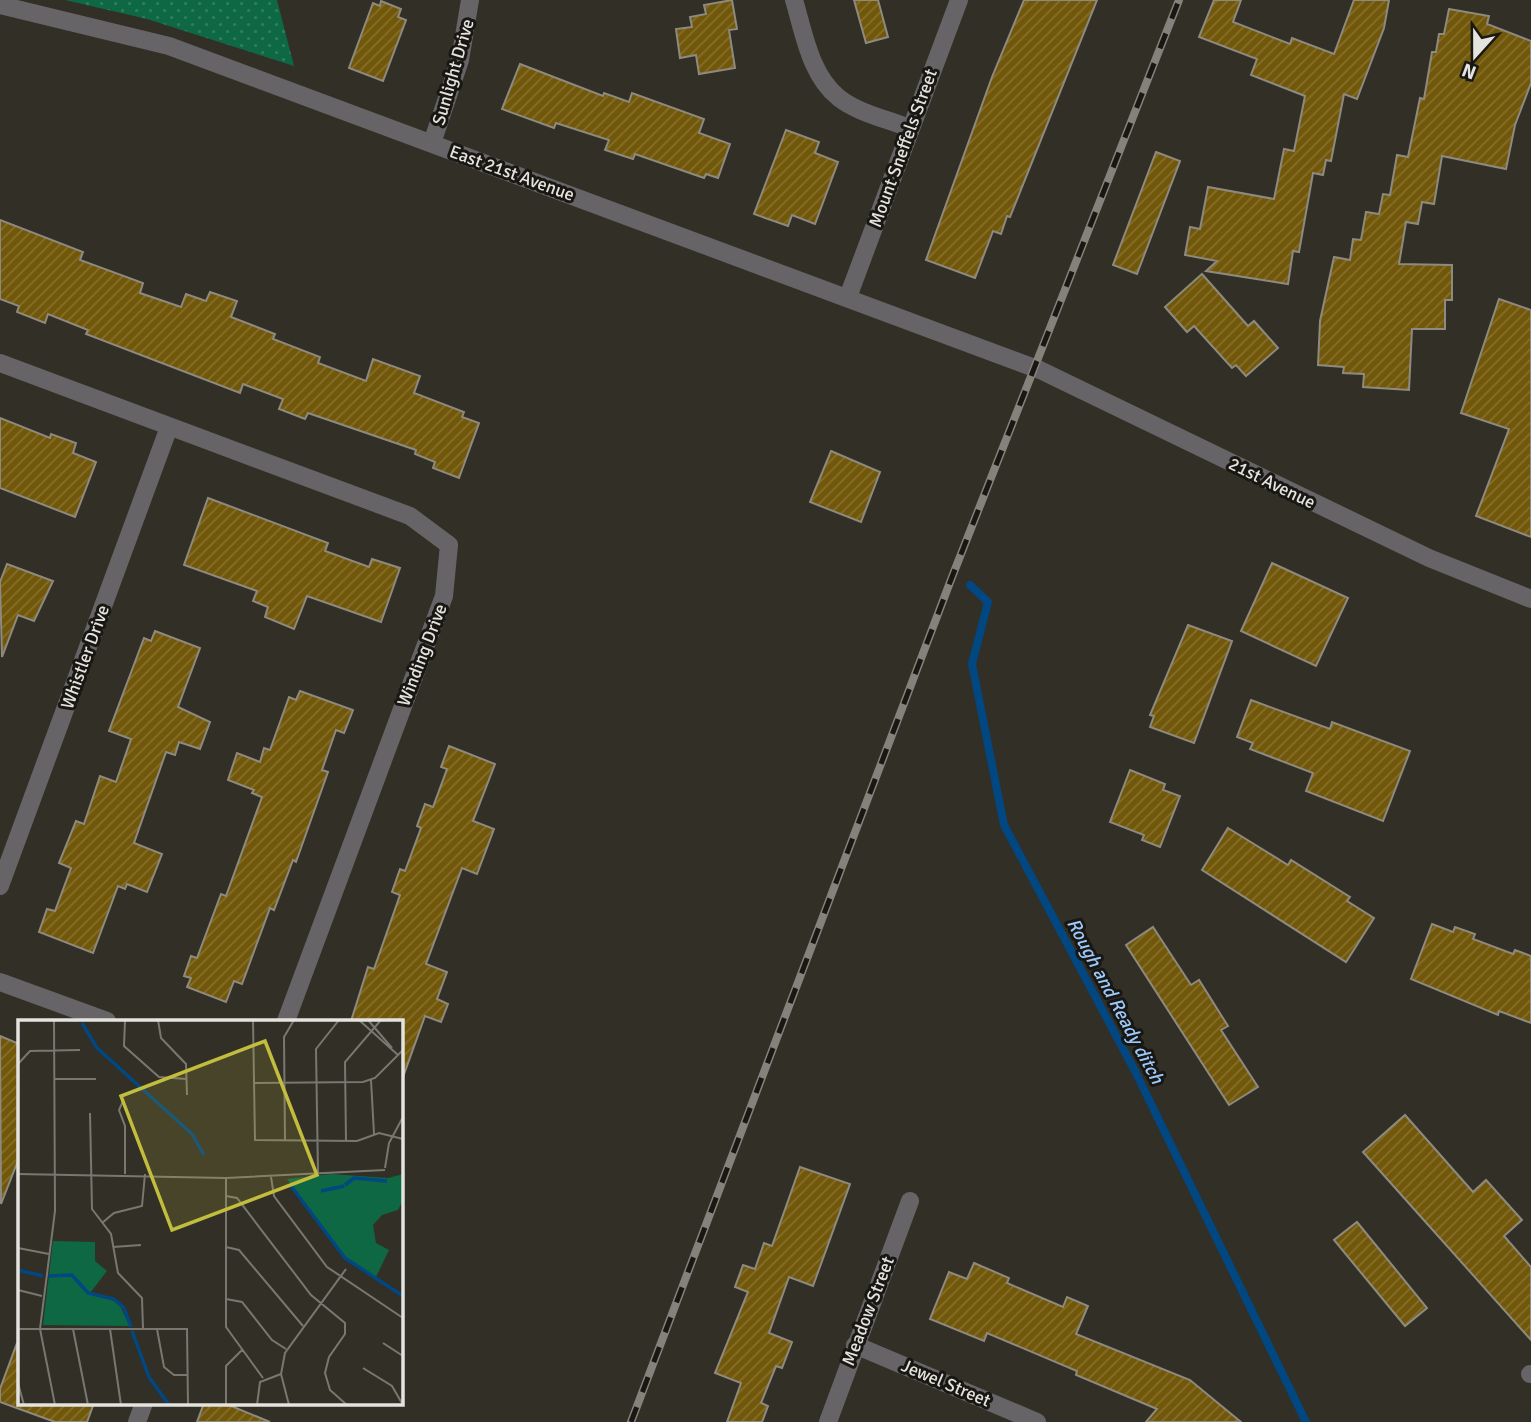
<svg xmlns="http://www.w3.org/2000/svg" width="1531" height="1422" viewBox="0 0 1531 1422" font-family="Signika,sans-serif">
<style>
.park{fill:url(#park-dots)}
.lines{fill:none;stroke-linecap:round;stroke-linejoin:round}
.stream{stroke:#014782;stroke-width:8}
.building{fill:url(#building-hatch);stroke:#8e8a80;stroke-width:2}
.minor{stroke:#676467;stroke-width:18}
.tertiary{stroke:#676467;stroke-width:18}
.rail-casing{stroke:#85827b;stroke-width:8}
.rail{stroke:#191713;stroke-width:5;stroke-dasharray:16;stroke-linecap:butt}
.labels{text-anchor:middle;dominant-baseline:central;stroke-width:6;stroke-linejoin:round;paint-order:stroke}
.street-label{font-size:18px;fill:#e5e3de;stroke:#191713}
.water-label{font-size:19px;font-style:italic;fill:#9ccafd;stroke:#191713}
.inset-river{fill:none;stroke:#014782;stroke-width:3.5}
.inset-road{fill:none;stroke:#7a7770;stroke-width:2}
.view{fill:#c3bd3e;fill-opacity:0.15;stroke:#c3bd3e;stroke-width:3.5}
.inset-edge{fill:none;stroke:#e5e3de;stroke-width:3.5}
</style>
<defs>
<pattern id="park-dots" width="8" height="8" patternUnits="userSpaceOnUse" patternTransform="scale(1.75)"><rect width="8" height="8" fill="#0d6843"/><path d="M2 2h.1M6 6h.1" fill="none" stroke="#307d5e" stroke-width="1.8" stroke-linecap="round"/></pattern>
<pattern id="building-hatch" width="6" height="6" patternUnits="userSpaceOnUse" patternTransform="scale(1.75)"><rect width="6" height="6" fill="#715709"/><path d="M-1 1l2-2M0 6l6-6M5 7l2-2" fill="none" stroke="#856f2c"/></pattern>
</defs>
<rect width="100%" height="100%" fill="#322f26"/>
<!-- park -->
<polygon class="park" points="65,0 277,0 294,66 147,19"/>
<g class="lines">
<!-- stream -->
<polyline class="stream" points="970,585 988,602 972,664 1004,825 1136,1073 1306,1422"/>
</g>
<!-- building -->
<g class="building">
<polygon points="732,0 737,29 729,30 735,68 699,74 696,55 680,58 676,29 692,27 690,17 706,14 704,5"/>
<polygon points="854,0 878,0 888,37 866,43"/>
<polygon points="1024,0 1097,0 1010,217 1007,216 1001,234 993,231 975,278 926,260 992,77"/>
<polygon points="1214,0 1241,0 1233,22 1290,44 1292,38 1334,54 1354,0 1389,0 1384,28 1357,99 1344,94 1331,161 1326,160 1323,175 1313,173 1299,252 1293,251 1288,284 1206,271 1217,261 1185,255 1190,227 1200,229 1208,187 1274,199 1284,149 1294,151 1305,96 1251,75 1257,59 1199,37"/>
<polygon points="381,1 401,9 398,17 406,20 383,81 349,68 373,3 380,6"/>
<polygon points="1449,9 1489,16 1487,24 1531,41 1531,83 1515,125 1506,169 1442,156 1434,204 1422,202 1418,224 1406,222 1399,264 1452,265 1452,300 1445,300 1445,329 1412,329 1409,390 1363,387 1364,374 1343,373 1344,367 1318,365 1320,321 1334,257 1350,260 1353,239 1361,240 1366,212 1379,214 1383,194 1390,195 1397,155 1408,157 1420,98 1424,99 1432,52 1436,52 1439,34 1444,34"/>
<polygon points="520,64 603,96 604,93 629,102 632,93 704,119 699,133 730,144 718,178 706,174 704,178 635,154 633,159 605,150 609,140 556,123 554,128 502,109"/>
<polygon points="786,130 819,142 815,153 838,162 815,224 792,215 788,226 754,214"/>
<polygon points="1156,152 1180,161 1137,274 1113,265"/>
<polygon points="0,220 83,252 80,260 143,283 140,293 181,307 186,294 206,301 210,292 237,301 231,317 275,334 273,339 320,357 318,363 366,381 373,359 420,376 414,393 464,412 462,417 479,423 459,478 433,468 435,462 415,454 416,450 308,413 305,419 279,409 283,399 243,384 240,393 86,334 88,330 48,314 45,323 17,312 19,306 0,299"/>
<polygon points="1202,274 1248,326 1254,321 1278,348 1246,376 1236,365 1232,368 1194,326 1187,332 1165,307"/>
<polygon points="1499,299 1531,310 1531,537 1476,516 1509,429 1461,413"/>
<polygon points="0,418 50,438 51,434 76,443 73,453 96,462 75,517 0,488"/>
<polygon points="831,451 880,472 861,522 810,502"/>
<polygon points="208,498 328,543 325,551 369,567 372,559 400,568 381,622 307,596 294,629 265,617 268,607 253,601 257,591 184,565"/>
<polygon points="1272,563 1348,598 1316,666 1241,631"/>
<polygon points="7,564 53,581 34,621 18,615 2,657 0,582"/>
<polygon points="1188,625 1232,641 1194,743 1150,727 1154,716 1150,715"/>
<polygon points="155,631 200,648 178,707 210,722 200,749 179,742 175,755 166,752 134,843 162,854 147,892 127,884 125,889 118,886 93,953 39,932 47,909 55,911 71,868 59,863 76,821 84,824 100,776 116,782 131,739 109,731 144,638 151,641"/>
<polygon points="300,691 353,710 344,733 336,730 322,770 328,772 296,862 293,860 274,910 270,908 242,984 234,981 226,1002 187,987 191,978 184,976 191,956 197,958 221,894 226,896 262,797 252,793 254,790 228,780 237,753 260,762 264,748 270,750 289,697 296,700"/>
<polygon points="1251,700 1330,729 1332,722 1410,751 1383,821 1306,791 1313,773 1250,749 1253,743 1237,737"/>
<polygon points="449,746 495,764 473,821 494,829 477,874 462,868 426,964 447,972 437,999 448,1004 441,1022 425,1016 403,1077 401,1076 401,1021 351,1021 368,967 374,969 400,895 392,892 400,869 405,871 421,828 417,826 425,804 433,807 447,769 441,767"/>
<polygon points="1130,770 1165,784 1163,790 1180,796 1160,847 1142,840 1144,835 1110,822"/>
<polygon points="1228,828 1288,865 1291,860 1350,897 1347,901 1374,918 1346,962 1202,870"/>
<polygon points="1432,924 1453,932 1455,927 1475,934 1473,939 1513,954 1515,950 1531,956 1531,1023 1499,1011 1498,1015 1411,979"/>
<polygon points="1153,927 1191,985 1199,980 1228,1026 1221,1030 1258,1087 1229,1105 1126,945"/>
<polygon points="0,1036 19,1044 19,1158 1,1204"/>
<polygon points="1405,1115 1473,1192 1486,1180 1522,1220 1504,1236 1531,1267 1531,1340 1363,1152"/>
<polygon points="800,1167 850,1184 813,1286 789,1277 769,1333 792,1342 782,1368 776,1366 761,1403 768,1406 762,1422 727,1422 741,1383 715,1373 748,1292 735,1287 743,1265 755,1269 764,1243 772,1246"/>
<polygon points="1357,1222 1427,1308 1405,1326 1334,1240"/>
<polygon points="974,1263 1009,1278 1007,1283 1063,1307 1067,1297 1088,1306 1076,1334 1190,1380 1241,1422 1146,1422 1157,1409 1076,1375 1077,1371 987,1333 984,1341 930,1319 949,1272 967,1279"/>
<polygon points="17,1343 19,1403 94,1403 87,1422 55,1422 0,1402 0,1389"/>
<polygon points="204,1403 224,1403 270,1422 197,1422"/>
</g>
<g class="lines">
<!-- minor -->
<g class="minor">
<path d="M794,0c10,33 16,75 45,98 19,15 48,21 70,30"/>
<polyline points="432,143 460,60 470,0"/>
<polyline points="848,297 959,0"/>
<polyline points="0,363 410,516 449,545 444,596 286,1021"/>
<polyline points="0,886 169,427"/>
<polyline points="0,982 107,1021"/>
<polyline points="855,1345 1037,1422"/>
<polyline points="1530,1374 1531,1374"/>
<polyline points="137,1422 144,1403"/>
<polyline points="828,1422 910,1201"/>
</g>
<!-- tertiary -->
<polyline class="tertiary" points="0,5 169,46 1040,370 1429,558 1531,599"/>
<!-- rail casing -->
<g class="rail-casing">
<polyline id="rail" points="631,1422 952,577 1179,0"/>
</g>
<!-- rail -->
<use href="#rail" class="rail"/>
</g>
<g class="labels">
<!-- street labels -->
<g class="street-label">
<text transform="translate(453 72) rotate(-74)">Sunlight Drive</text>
<text transform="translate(903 148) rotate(-70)">Mount Sneffels Street</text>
<text transform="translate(512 173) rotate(20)">East 21st Avenue</text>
<text transform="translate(1272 483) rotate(26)">21st Avenue</text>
<text transform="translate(422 655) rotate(-69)">Winding Drive</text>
<text transform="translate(85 657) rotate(-70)">Whistler Drive</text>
<text transform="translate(868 1311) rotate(-69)">Meadow Street</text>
<text transform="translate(946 1383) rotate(23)">Jewel Street</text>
</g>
<!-- water labels -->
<g class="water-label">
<text transform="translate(1115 1001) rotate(62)">Rough and Ready ditch</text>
</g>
</g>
<!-- overview -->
<g transform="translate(18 1020)">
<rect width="385" height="385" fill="#322f26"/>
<path d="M313,154l57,4 15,-4v26l-5,10 -16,5 -9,10 3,18 13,7 -13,27 -31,-19 -58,-79zM35,221l42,1v19l12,10 -17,22 28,9 12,24 -87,-1z" fill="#0d6843"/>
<path class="inset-river" d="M64,3l15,25 95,86 12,21M327,165l9,-7 33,3M273,166l54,72 58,38M303,171l23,-5M0,250l25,6M30,256l24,-1 16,18 26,6 10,9 7,19M114,311l17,46 20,28"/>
<path class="inset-road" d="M36,0l1,191 -15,118 15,76M107,0l-1,26 35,31 28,2M140,0l3,18 25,26 1,31M235,0l2,120 102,1 22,-8 24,6M341,0l39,35M350,0l24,28M0,44l12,-13 50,-1M36,59h42M353,60l3,54M235,63l110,-1 12,-4 28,-28M0,65v28M105,81l-4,9 6,16v48M72,93l2,96 19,25 7,39 24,25 1,31M267,121l-1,-104 10,-17M328,121l-1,-79 36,-42M367,148l4,-25 14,-26M0,154l208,4 159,-8M300,154l-2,-125 23,-29M253,157l3,19 53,71 76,51M208,158v149l37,51M208,176l11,2 74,97 34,28v11l-16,23 -4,16 5,17 17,15M84,203l12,-10 28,-7 3,-32M95,227l28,-2M208,227l13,3 64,76M0,228l31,6M0,270l24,6M208,279l16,3 30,38 14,9M0,309h169l1,76M55,309l15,76M92,309l11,76M139,309l7,38 10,8h13M365,323l20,13M345,348l29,18 11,19M0,363l6,22M208,385v-39l16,-16M239,385l3,-23 21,-8M271,385l-8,-31 4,-21 61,-84"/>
<path class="view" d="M247,21l52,134 -145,55 -51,-134z"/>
<rect width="385" height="385" class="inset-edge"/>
</g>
<!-- north arrow -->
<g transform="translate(1475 56) rotate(201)" stroke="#191713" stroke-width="5" paint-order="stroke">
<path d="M0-5L12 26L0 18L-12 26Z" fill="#e5e3de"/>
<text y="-10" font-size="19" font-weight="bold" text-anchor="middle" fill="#e5e3de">N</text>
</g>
</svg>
